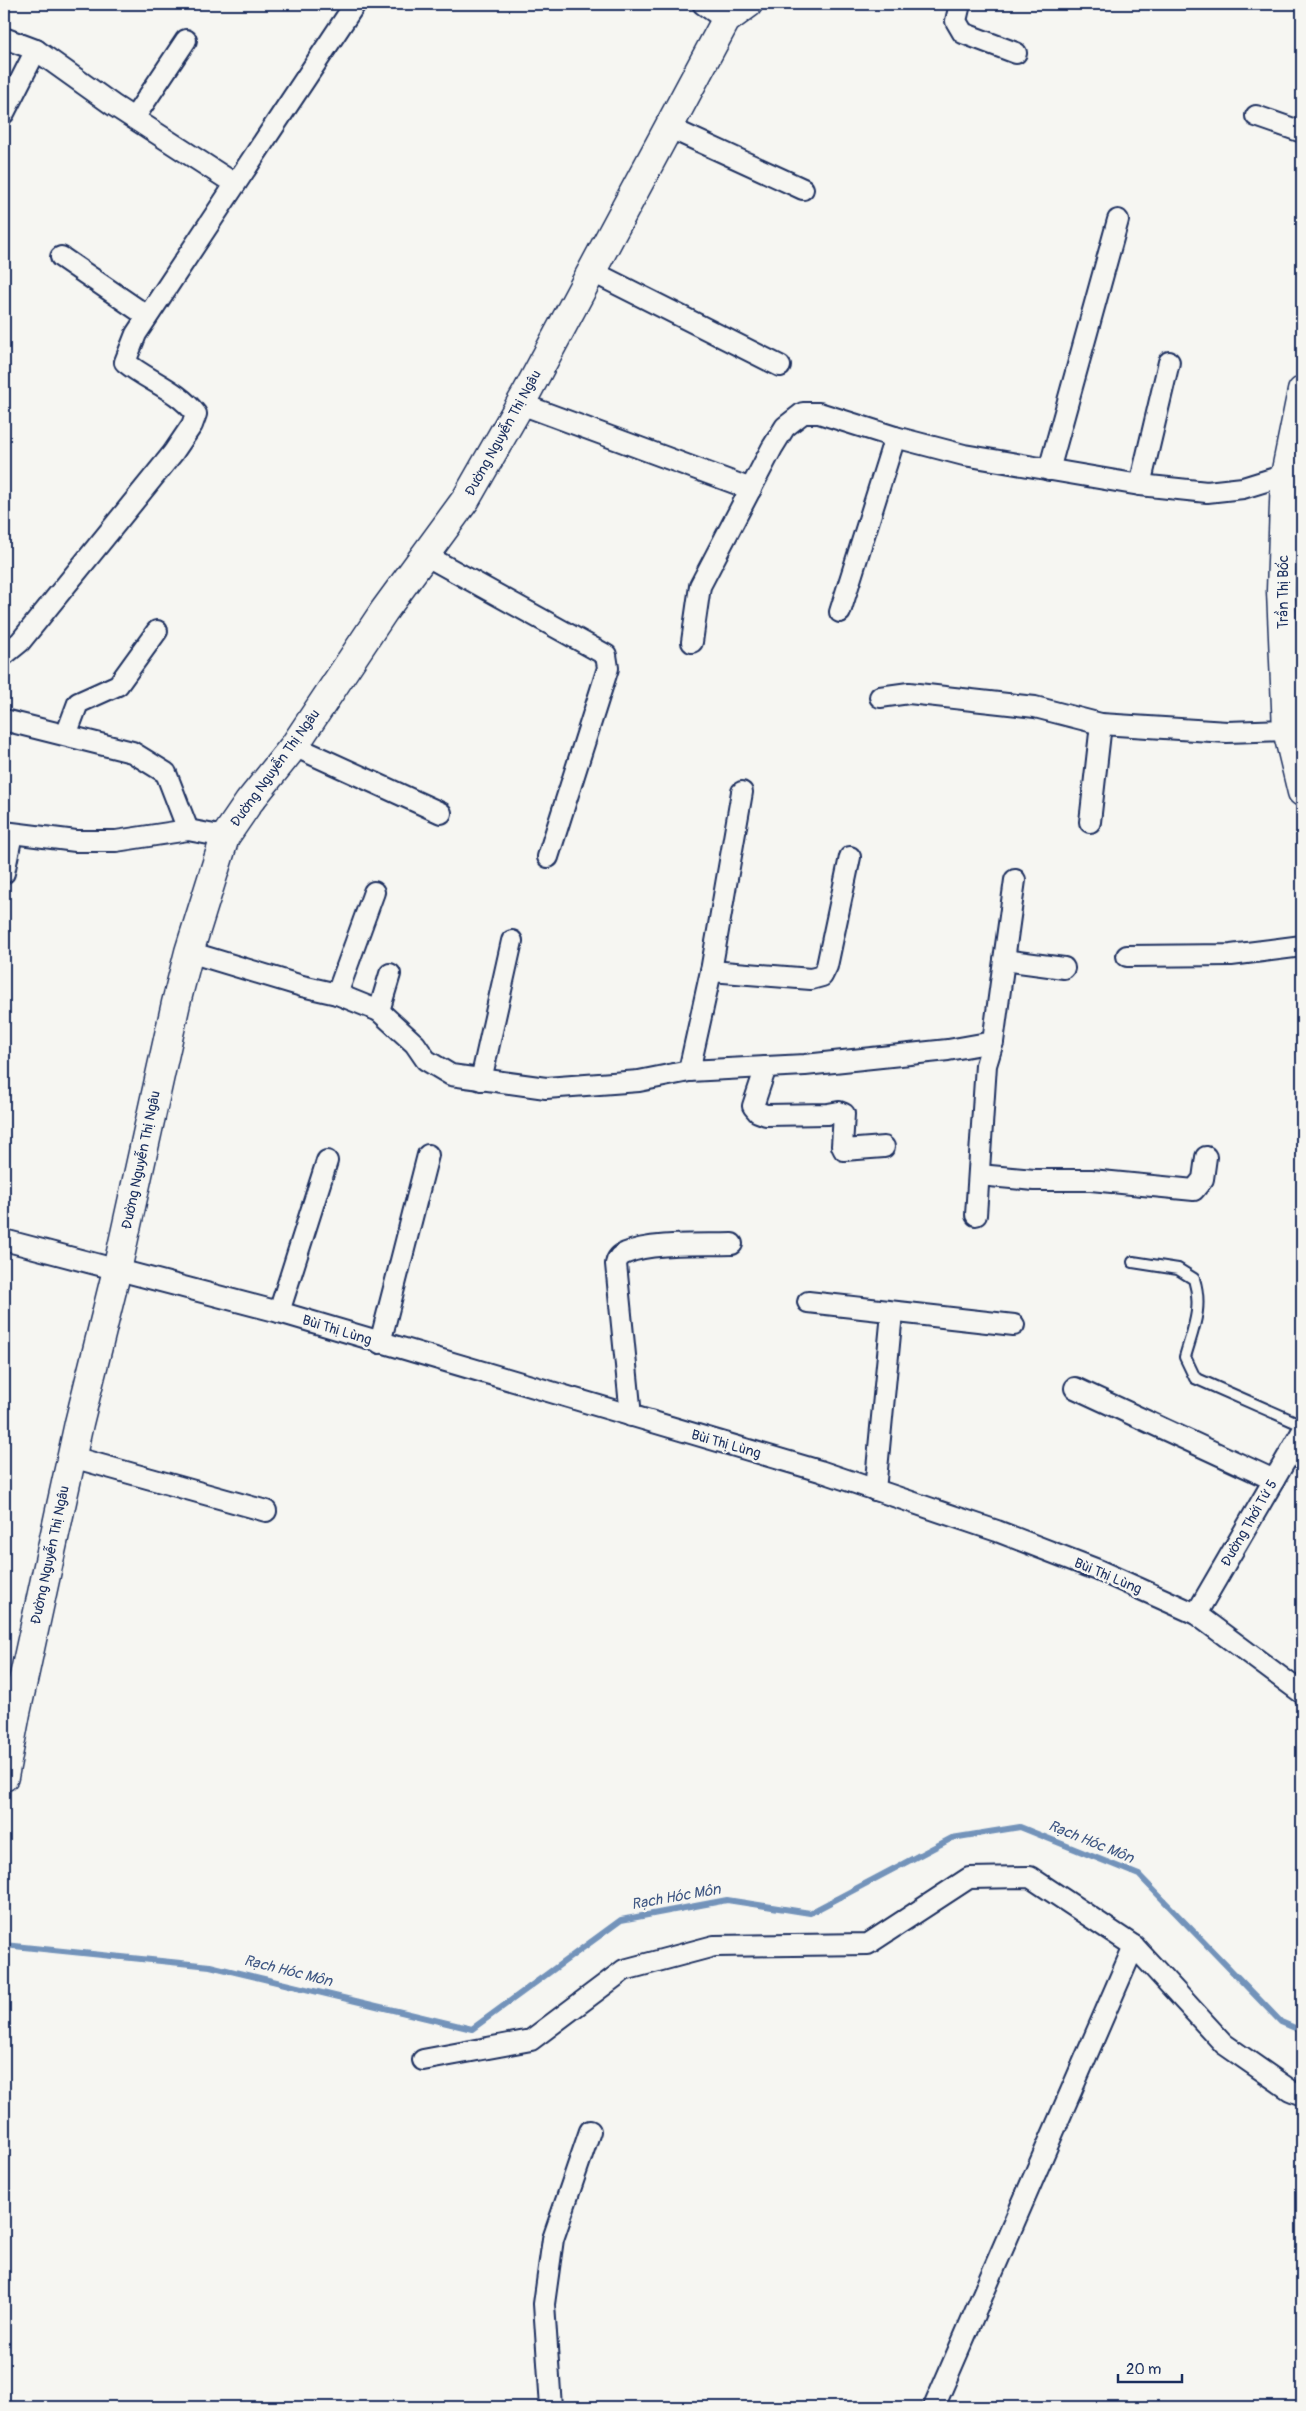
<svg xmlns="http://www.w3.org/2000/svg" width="1306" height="2411" viewBox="0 0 1306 2411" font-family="Pangolin,sans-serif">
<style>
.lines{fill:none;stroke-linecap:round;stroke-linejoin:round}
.stream{stroke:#7393ba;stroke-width:6}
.lane-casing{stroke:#1b2f5e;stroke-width:14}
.street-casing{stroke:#1b2f5e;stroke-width:24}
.secondary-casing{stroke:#1b2f5e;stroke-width:31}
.lane{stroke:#f6f6f2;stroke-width:10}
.street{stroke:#f6f6f2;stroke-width:20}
.secondary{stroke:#f6f6f2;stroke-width:28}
.labels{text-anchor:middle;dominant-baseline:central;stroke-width:5;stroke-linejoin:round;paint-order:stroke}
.street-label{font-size:14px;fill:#1b2f5e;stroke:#f6f6f2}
.water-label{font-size:15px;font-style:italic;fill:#405884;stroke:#f6f6f2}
</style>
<rect width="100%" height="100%" fill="#f6f6f2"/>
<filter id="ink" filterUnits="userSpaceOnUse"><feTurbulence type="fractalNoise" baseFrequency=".02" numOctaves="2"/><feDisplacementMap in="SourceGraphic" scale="10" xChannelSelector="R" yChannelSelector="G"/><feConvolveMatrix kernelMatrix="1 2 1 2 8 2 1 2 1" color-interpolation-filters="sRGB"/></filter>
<g filter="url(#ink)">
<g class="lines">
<!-- stream -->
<polyline class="stream" points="4,1945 210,1966 472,2029 621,1920 727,1900 810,1913 952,1838 1020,1827 1139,1875 1281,2022 1302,2031"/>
<!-- lane casing -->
<g class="lane-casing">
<path id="lane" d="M1133,1262l45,7 16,10c9,29 -1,50 -9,78l10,21 107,47"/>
</g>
<!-- street casing -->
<g class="street-casing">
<g id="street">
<polyline points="703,4 726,20"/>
<polyline points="960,4 956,21 963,33 1016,53"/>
<polyline points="4,38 36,50 113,105 235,184"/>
<polyline points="4,113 36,50"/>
<polyline points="1256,116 1302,132"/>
<polyline points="134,118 186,40"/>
<polyline points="668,127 803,189"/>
<polyline points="61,257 147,316"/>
<polyline points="591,271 780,366"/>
<polyline points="521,404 751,489"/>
<polyline points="1049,470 1118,220"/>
<polyline points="1140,485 1169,362"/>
<polyline points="425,555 606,655 608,668 548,857"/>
<polyline points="840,612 895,437"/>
<polyline points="692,642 700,586 772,448 785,427 803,413 819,413 895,437 964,455 1140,485 1207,492 1243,488 1285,475"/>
<path d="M4,655l16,-13 153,-189 19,-28 4,-11c-18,-24 -48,-33 -71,-52l11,-28 219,-330"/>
<polyline points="880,697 909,693 1035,707 1101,724 1227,732 1287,730"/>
<polyline points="4,720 132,752 166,773 188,830"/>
<polyline points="66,735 78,703 118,685 157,631"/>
<polyline points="294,746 441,813"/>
<polyline points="1090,822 1101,724"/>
<polyline points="4,832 76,841 116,841 188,830 225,837"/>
<polyline points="4,873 12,834"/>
<polyline points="189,952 302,986 337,994 379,1011 415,1044 426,1060 451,1075 546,1088 639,1081 689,1071 805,1065 948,1050 993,1042 1004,960 1064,968"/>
<polyline points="1127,956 1231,955 1302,946"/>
<polyline points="1004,960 1015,880"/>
<polyline points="711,971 811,979 822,976 827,966 850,857"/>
<polyline points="337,994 374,892"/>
<polyline points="379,1011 390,974"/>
<polyline points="766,1067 753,1106 758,1112 766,1115 828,1114 839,1112 844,1114 842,1146 844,1150 884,1147"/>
<polyline points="689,1071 711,971 742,792"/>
<polyline points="481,1080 512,941"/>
<polyline points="979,1175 1034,1180 1091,1180 1194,1190 1203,1179 1206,1157"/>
<polyline points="976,1215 986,1065 993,1042"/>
<polyline points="4,1240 279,1312 820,1471 997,1531 1098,1570 1196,1614 1302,1693"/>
<polyline points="808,1302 1014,1325"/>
<polyline points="279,1312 327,1161"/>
<polyline points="380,1343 428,1155"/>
<polyline points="1075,1388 1274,1480"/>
<path d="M631,1416l-15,-152c1,-5 4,-9 10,-11 25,-11 77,-8 106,-9"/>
<polyline points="72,1457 266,1511"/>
<polyline points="875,1490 892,1313"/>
<polyline points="1196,1614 1302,1432"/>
<polyline points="423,2060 531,2040 624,1970 714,1946 868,1944 969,1878 1030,1877 1134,1946 1224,2044 1290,2090 1302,2095"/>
<polyline points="551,2407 544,2304 553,2239 590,2131"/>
<polyline points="934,2407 1134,1946"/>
</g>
</g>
<!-- secondary casing -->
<g class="secondary-casing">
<g id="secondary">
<polyline points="1302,391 1285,475 1281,591 1287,730 1302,792"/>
<polyline points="4,1777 16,1713 79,1423 117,1270 176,1003 189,952 225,837 249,802 294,746 384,611 466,499 526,394 726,20 748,4"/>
</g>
</g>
<!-- lane -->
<use href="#lane" class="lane"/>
<!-- street -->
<use href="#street" class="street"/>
<!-- secondary -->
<use href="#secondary" class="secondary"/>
</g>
</g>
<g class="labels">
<!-- street labels -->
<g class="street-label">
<text transform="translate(503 433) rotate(-61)">Đường Nguyễn Thị Ngâu</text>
<text transform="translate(1283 592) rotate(-90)">Trần Thị Bốc</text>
<text transform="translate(275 768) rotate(-54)">Đường Nguyễn Thị Ngâu</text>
<text transform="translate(141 1160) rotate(-78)">Đường Nguyễn Thị Ngâu</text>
<text transform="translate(337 1330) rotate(17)">Bùi Thị Lùng</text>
<text transform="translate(726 1444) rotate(16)">Bùi Thị Lùng</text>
<text transform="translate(1249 1523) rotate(-60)">Đường Thới Tứ 5</text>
<text transform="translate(50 1555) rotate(-78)">Đường Nguyễn Thị Ngâu</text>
<text transform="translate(1108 1576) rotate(23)">Bùi Thị Lùng</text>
</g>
<!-- water labels -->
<g class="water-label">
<text transform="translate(1091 1842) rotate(22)">Rạch Hóc Môn</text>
<text transform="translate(676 1897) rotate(-10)">Rạch Hóc Môn</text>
<text transform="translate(288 1971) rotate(14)">Rạch Hóc Môn</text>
</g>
</g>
<!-- margin -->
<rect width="1306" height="2411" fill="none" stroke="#f6f6f2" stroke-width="20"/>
<rect x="10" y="10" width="1286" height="2391" fill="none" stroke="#1b2f5e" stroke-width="2" filter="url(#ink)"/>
<!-- scale -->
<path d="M1118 2374v8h64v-8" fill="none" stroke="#1b2f5e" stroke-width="2.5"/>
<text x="1126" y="2374" font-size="15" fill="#1b2f5e" stroke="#f6f6f2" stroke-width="4" paint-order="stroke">20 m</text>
</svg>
